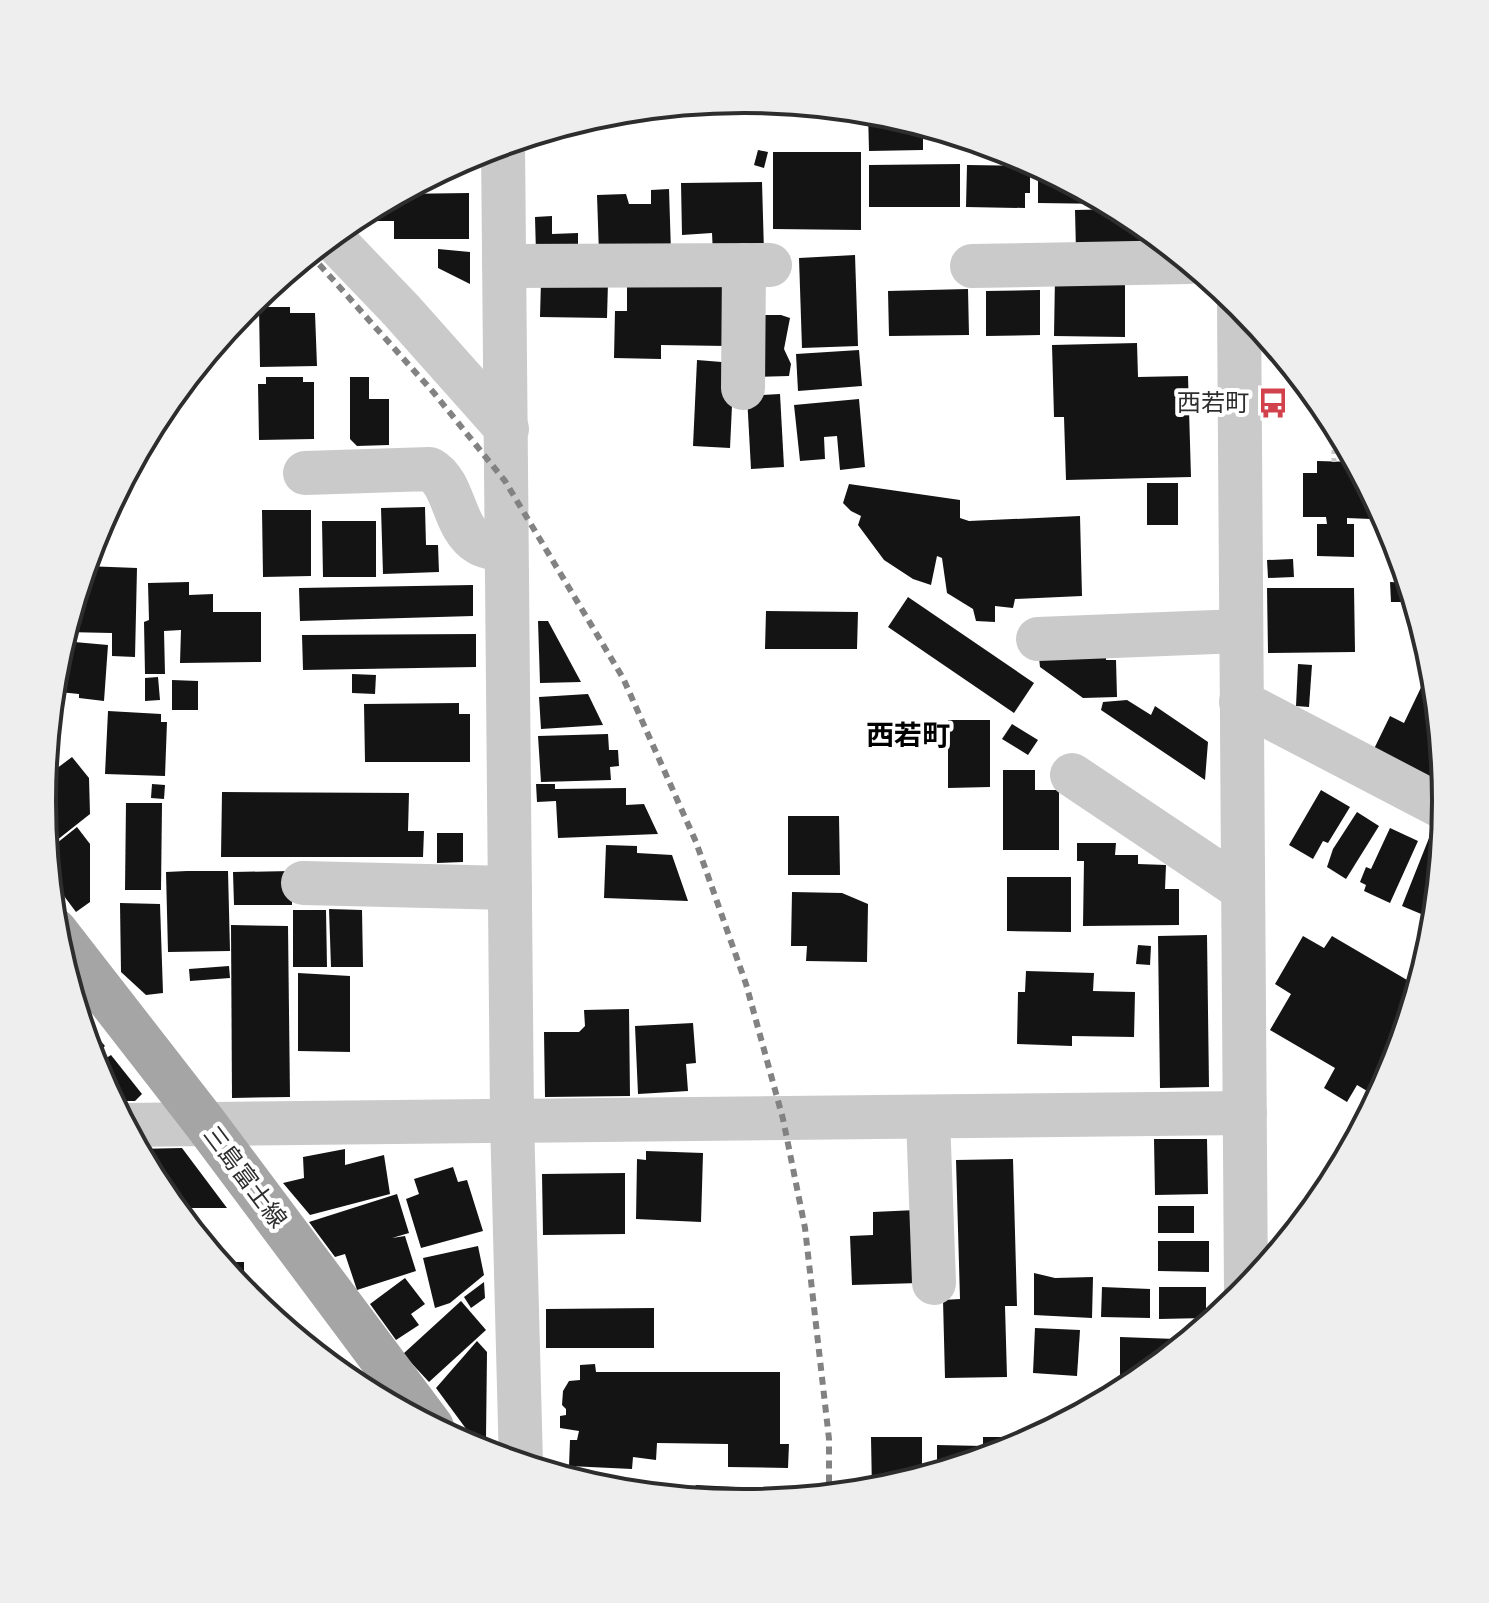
<svg xmlns="http://www.w3.org/2000/svg" width="1489" height="1603" viewBox="0 0 1489 1603" font-family="'Roboto Condensed','Noto Sans JP',sans-serif">
<style>
.building{fill:#141414}
.lines{fill:none;stroke-linecap:round;stroke-linejoin:round}
.path{stroke:#cacaca;stroke-width:5;stroke-dasharray:4 4;stroke-linecap:butt}
.minor{stroke:#cacaca;stroke-width:44}
.major{stroke:#a5a5a5;stroke-width:44}
.rail{stroke:#828282;stroke-width:6;stroke-dasharray:8 6;stroke-linecap:butt}
.labels{text-anchor:middle;dominant-baseline:central;stroke-width:8;stroke-linejoin:round;paint-order:stroke}
.poi-label{font-size:24px;fill:#2d2d2d;stroke:#fff;text-anchor:end}
.street-label{font-size:24px;fill:#2d2d2d;stroke:#fff}
.quarter-label{font-size:28px;font-weight:bold;fill:#000;stroke:#fff}
.rim{fill:none;stroke:#2d2d2d;stroke-width:4}
</style>
<rect width="100%" height="100%" fill="#fff"/>
<!-- building -->
<g class="building">
<polygon points="868,111 882,113 923,125 923,150 869,151"/>
<polygon points="996,147 1014,153 1028,160 997,161"/>
<polygon points="758,150 768,152 764,168 754,165"/>
<polygon points="773,152 861,152 861,230 773,229"/>
<polygon points="960,164 960,207 869,207 869,165"/>
<polygon points="967,165 1030,166 1030,193 1025,193 1025,208 966,207"/>
<polygon points="1038,166 1076,186 1109,204 1038,203"/>
<polygon points="440,171 440,184 417,184 433,175"/>
<polygon points="762,182 764,252 713,254 712,233 682,235 681,183"/>
<polygon points="669,189 671,252 599,254 597,195 626,194 629,204 651,204 651,190"/>
<polygon points="469,193 469,239 394,239 394,221 372,221 372,208 399,194"/>
<polygon points="1120,209 1135,218 1175,250 1076,251 1075,210"/>
<polygon points="552,216 552,234 578,233 578,253 536,254 535,217"/>
<polygon points="438,249 470,252 470,284 438,268"/>
<polygon points="855,255 858,346 802,348 799,258"/>
<polygon points="1055,276 1125,277 1125,337 1054,336"/>
<polygon points="541,281 608,282 607,318 540,317"/>
<polygon points="627,283 728,284 727,346 661,345 661,359 614,358 615,311 627,311"/>
<polygon points="968,289 969,335 889,336 888,291"/>
<polygon points="1040,290 1040,335 986,336 986,291"/>
<polygon points="259,307 290,307 290,313 315,313 317,366 260,367"/>
<polygon points="751,315 781,315 790,318 784,349 791,364 789,376 754,377"/>
<polygon points="1137,343 1138,377 1188,376 1191,477 1066,480 1064,417 1054,417 1052,345"/>
<polygon points="859,350 862,386 798,391 796,354"/>
<polygon points="697,360 734,363 730,448 693,446"/>
<polygon points="266,377 303,377 303,382 314,382 314,439 259,440 258,384 266,384"/>
<polygon points="350,377 369,377 369,399 389,399 389,445 357,446 350,439"/>
<polygon points="780,394 784,467 751,469 747,396"/>
<polygon points="859,399 865,467 840,470 837,436 824,437 825,459 800,461 794,405"/>
<polygon points="134,460 136,476 125,477"/>
<polygon points="1317,461 1354,462 1353,473 1362,474 1372,492 1371,519 1347,518 1347,524 1354,524 1354,557 1317,556 1317,524 1327,524 1326,517 1303,517 1303,473 1317,473"/>
<rect x="1147" y="483" width="31" height="42"/>
<polygon points="849,484 960,500 960,518 969,521 1080,516 1082,596 1015,599 1013,608 995,606 995,622 976,621 973,609 947,593 942,558 937,556 931,585 913,579 884,560 858,525 861,516 851,511 843,503"/>
<polygon points="425,507 426,545 438,545 439,572 383,574 381,508"/>
<polygon points="262,510 311,510 311,576 263,577"/>
<polygon points="322,521 376,521 376,577 323,577"/>
<polygon points="1293,559 1294,577 1268,578 1267,560"/>
<polygon points="85,566 137,568 135,657 112,656 112,633 65,632"/>
<polygon points="189,582 189,595 213,594 213,612 261,612 261,662 180,663 181,630 164,631 165,674 145,674 144,622 149,620 148,583"/>
<polygon points="1390,582 1409,583 1410,602 1391,602"/>
<polygon points="473,585 473,616 300,621 299,588"/>
<polygon points="1267,588 1354,588 1355,652 1268,653"/>
<polygon points="908,597 1034,683 1014,713 888,627"/>
<polygon points="766,611 858,612 857,649 765,649"/>
<polygon points="538,621 548,621 581,682 540,683"/>
<polygon points="476,634 476,667 303,670 302,635"/>
<polygon points="63,641 108,645 104,701 79,698 79,694 59,692 60,686 53,685 56,664"/>
<polygon points="1106,647 1106,660 1116,660 1117,697 1083,698 1040,667 1038,648"/>
<polygon points="1298,664 1312,665 1309,707 1296,706"/>
<polygon points="352,674 376,675 375,694 352,693"/>
<polygon points="158,677 160,700 145,701 145,678"/>
<polygon points="1426,677 1435,681 1445,786 1373,751 1390,716 1404,723"/>
<polygon points="172,680 198,681 198,710 172,710"/>
<polygon points="588,694 603,725 541,729 539,697"/>
<polygon points="1127,700 1151,715 1155,706 1208,742 1205,780 1101,710 1103,702"/>
<polygon points="459,703 459,714 470,714 470,762 365,762 364,704"/>
<polygon points="108,711 161,714 161,722 167,722 165,776 105,774"/>
<polygon points="948,720 990,720 990,787 948,788"/>
<polygon points="1012,724 1038,740 1028,755 1002,739"/>
<polygon points="608,734 609,750 618,750 619,766 610,767 611,780 541,782 538,736"/>
<polygon points="72,757 89,778 90,814 47,848 42,801 44,778"/>
<polygon points="1003,770 1035,770 1035,790 1059,790 1059,850 1003,850"/>
<polygon points="152,784 165,785 164,799 151,798"/>
<polygon points="536,784 555,784 555,789 626,788 626,805 644,804 658,834 558,838 556,801 537,802"/>
<polygon points="1321,790 1350,807 1328,843 1323,841 1313,859 1289,845"/>
<polygon points="222,792 409,793 408,831 424,831 423,857 221,857"/>
<polygon points="126,803 162,803 161,890 125,890"/>
<polygon points="1357,812 1379,826 1346,879 1327,867 1333,849"/>
<polygon points="788,816 839,816 840,875 788,875"/>
<polygon points="77,827 90,844 90,902 76,912 49,876 47,851"/>
<polygon points="1390,828 1418,841 1390,903 1364,891 1366,885 1360,882 1366,867 1371,869"/>
<polygon points="437,833 463,833 463,862 437,863"/>
<polygon points="1429,838 1443,844 1433,933 1421,929 1426,916 1402,906"/>
<polygon points="1077,843 1116,843 1115,855 1138,855 1138,864 1166,865 1165,889 1179,889 1179,925 1083,926 1084,861 1077,861"/>
<polygon points="606,845 637,846 637,853 672,855 688,901 604,898"/>
<polygon points="187,871 228,871 230,951 168,952 166,872"/>
<polygon points="292,871 292,905 234,905 233,872"/>
<polygon points="1007,877 1071,877 1071,932 1007,931"/>
<polygon points="792,892 842,893 868,904 867,962 806,961 807,946 791,946"/>
<polygon points="120,903 160,904 163,993 146,995 121,972"/>
<polygon points="329,909 362,910 363,967 331,967"/>
<polygon points="293,910 326,910 327,967 293,967"/>
<polygon points="231,925 288,926 290,1097 232,1098"/>
<polygon points="1207,935 1209,1087 1160,1088 1158,936"/>
<polygon points="1303,936 1324,948 1332,936 1419,987 1393,1071 1379,1098 1357,1085 1347,1102 1324,1088 1335,1068 1270,1030 1291,994 1275,984"/>
<polygon points="1138,945 1151,946 1150,965 1136,964"/>
<polygon points="229,966 230,978 190,981 189,969"/>
<polygon points="1026,971 1094,973 1093,991 1135,992 1134,1037 1072,1036 1072,1046 1017,1044 1018,992 1025,992"/>
<polygon points="298,973 350,976 350,1052 298,1051"/>
<polygon points="629,1009 630,1096 545,1097 544,1032 579,1032 585,1026 584,1010"/>
<polygon points="79,1016 105,1046 92,1058"/>
<polygon points="693,1023 696,1063 686,1064 688,1091 638,1094 635,1026"/>
<polygon points="111,1055 142,1094 135,1101 112,1101 95,1070 94,1066"/>
<polygon points="1154,1139 1207,1139 1208,1194 1155,1195"/>
<polygon points="182,1148 227,1208 174,1208 160,1191 137,1149"/>
<polygon points="345,1149 345,1165 384,1155 390,1194 310,1215 283,1183 304,1178 303,1157"/>
<polygon points="646,1151 703,1153 701,1222 636,1219 637,1159 646,1160"/>
<polygon points="1013,1159 1017,1306 1005,1306 1007,1377 945,1378 943,1300 960,1299 956,1160"/>
<polygon points="453,1167 458,1182 467,1180 483,1231 421,1248 406,1199 419,1194 414,1179"/>
<polygon points="625,1173 625,1234 543,1235 542,1174"/>
<polygon points="397,1194 409,1233 392,1238 405,1236 416,1271 357,1290 345,1254 335,1257 309,1222"/>
<rect x="1158" y="1206" width="36" height="27"/>
<polygon points="916,1210 919,1283 852,1285 850,1236 873,1235 873,1212"/>
<polygon points="1158,1241 1209,1241 1209,1272 1158,1271"/>
<polygon points="478,1246 484,1275 450,1303 435,1308 423,1258"/>
<polygon points="218,1262 244,1262 244,1282 256,1283 256,1305"/>
<polygon points="1034,1273 1055,1278 1093,1277 1092,1318 1034,1315"/>
<polygon points="405,1278 425,1304 411,1314 419,1325 396,1340 370,1304"/>
<polygon points="484,1282 485,1298 471,1308 464,1297"/>
<polygon points="1102,1287 1150,1289 1150,1318 1101,1317"/>
<polygon points="1159,1287 1206,1287 1206,1318 1159,1319"/>
<polygon points="461,1301 486,1330 429,1382 403,1354"/>
<polygon points="654,1308 654,1348 546,1348 546,1309"/>
<polygon points="1035,1328 1080,1330 1077,1376 1033,1373"/>
<polygon points="1120,1337 1176,1339 1175,1352 1147,1376 1120,1376"/>
<polygon points="477,1341 487,1352 486,1438 478,1445 436,1388"/>
<polygon points="595,1364 596,1372 780,1372 780,1444 789,1444 788,1468 728,1467 728,1444 657,1443 656,1460 633,1457 632,1469 569,1466 570,1440 577,1440 579,1431 560,1428 560,1416 566,1415 566,1409 562,1405 563,1391 569,1381 580,1380 580,1365"/>
<polygon points="871,1437 922,1437 922,1478 872,1491"/>
<polygon points="983,1437 1010,1437 1010,1452 937,1474 937,1445 983,1446"/>
<polygon points="634,1483 650,1495 628,1492"/>
<polygon points="696,1485 736,1487 756,1503 686,1498"/>
</g>
<g class="lines">
<!-- path -->
<polyline class="path" points="1334,462 1334,422"/>
<!-- minor -->
<g class="minor">
<polyline points="503,144 512,1119 521,1464"/>
<polyline points="331,237 401,310 507,429"/>
<polyline points="504,266 770,265"/>
<polyline points="972,266 1189,262"/>
<polyline points="1239,303 1246,1292"/>
<polyline points="743,388 744,265"/>
<path d="M305,473l125,-4c26,15 22,59 50,75 7,4 19,5 26,7"/>
<polyline points="1038,639 1240,631"/>
<polyline points="1241,702 1446,809"/>
<polyline points="1072,775 1242,889"/>
<polyline points="303,883 510,888"/>
<polyline points="928,1117 934,1283"/>
<polyline points="124,1125 1245,1113"/>
</g>
<!-- major -->
<polyline class="major" points="55,930 205,1123 432,1427"/>
<!-- rail -->
<polyline class="rail" points="310,254 434,393 505,481 623,678 696,842 746,984 783,1119 805,1228 829,1439 829,1496"/>
</g>
<!-- icons -->
<defs>
<g id="bus-bare" transform="scale(2.4)"><path d="M-5-6H5V4H4V6H2V4H-2V6H-4V4H-5ZM-3.5-4V0h7V-4ZM-3.5 1.2v1.5H-2V1.2ZM2 1.2v1.5H3.5V1.2Z" fill="#d2424d" stroke="#fff" stroke-width="2.5" paint-order="stroke"/></g>
</defs>
<g fill-rule="evenodd">
<use href="#bus-bare" x="1273" y="403"/>
</g>
<g class="labels">
<!-- poi labels -->
<g class="poi-label">
<text x="1249" y="403">西若町</text>
</g>
<!-- street labels -->
<g class="street-label">
<text transform="translate(245 1177) rotate(53)">三島富士線</text>
</g>
<!-- quarter labels -->
<g class="quarter-label">
<text x="908" y="735">西若町</text>
</g>
</g>
<!-- crop -->
<path d="M0 0H1489V1603H0ZM56 801a688 688 0 1 1 1376 0a688 688 0 1 1-1376 0Z" fill="#eee" fill-rule="evenodd"/>
<path class="rim" d="M56 801a688 688 0 1 1 1376 0a688 688 0 1 1-1376 0Z"/>
</svg>
